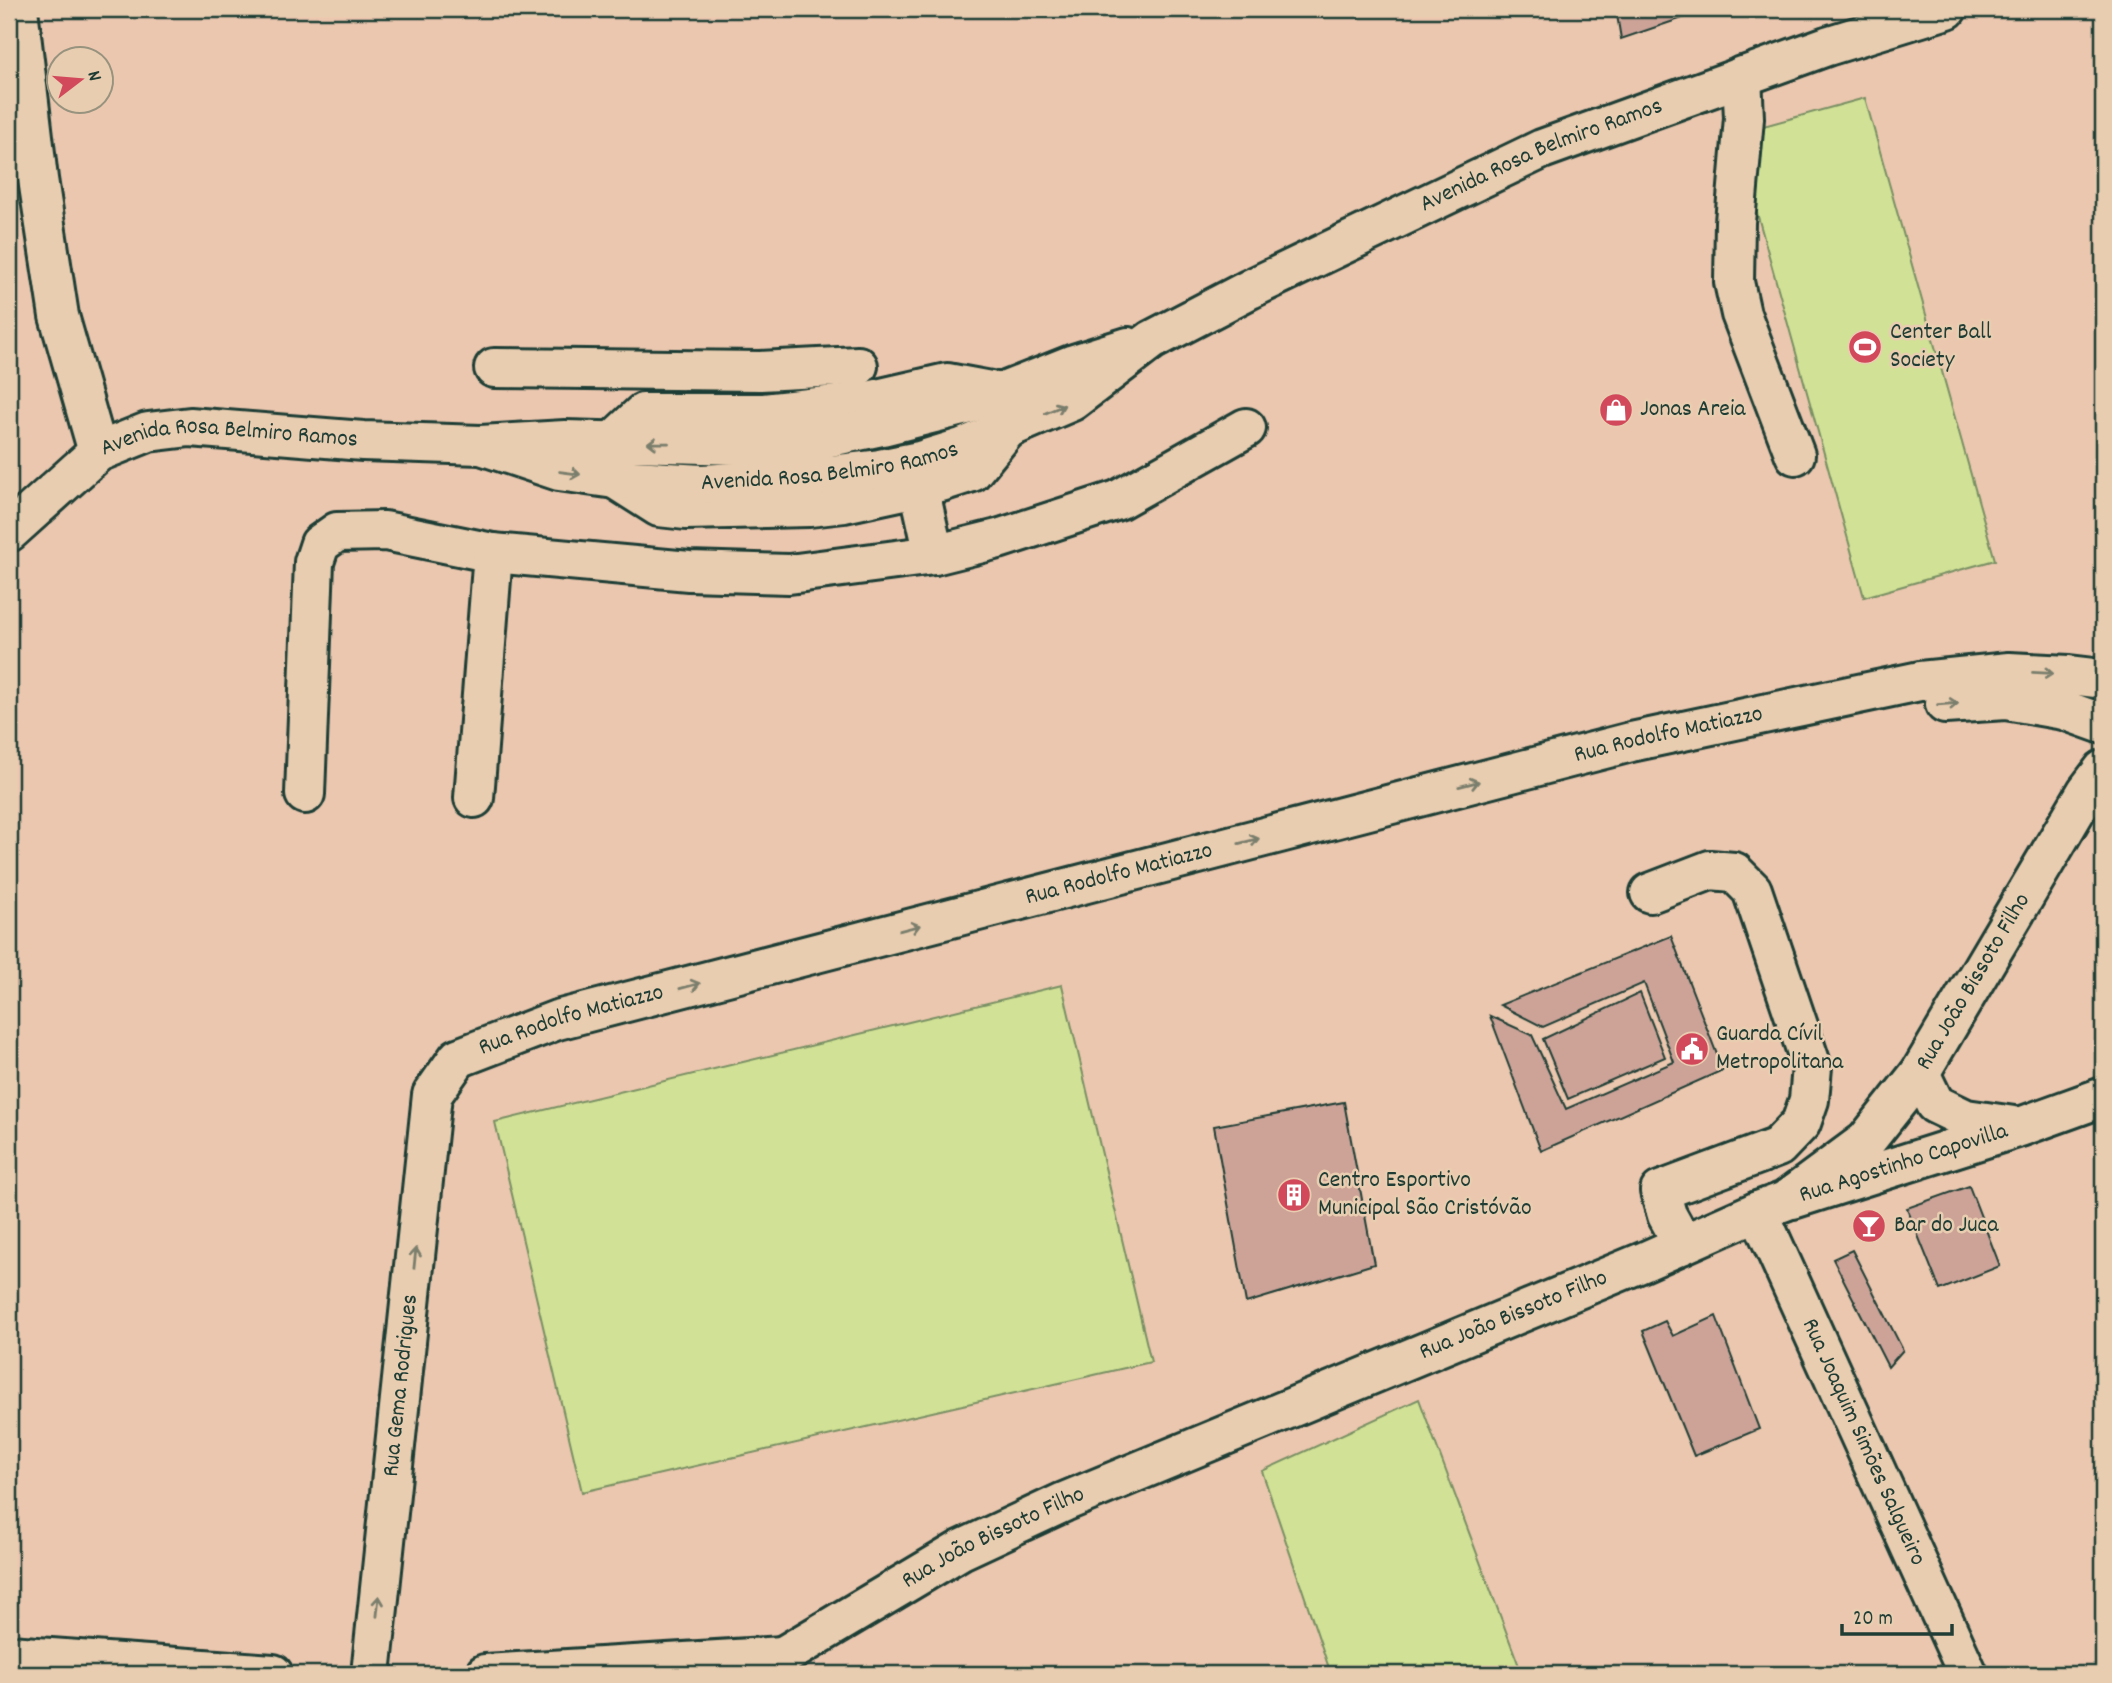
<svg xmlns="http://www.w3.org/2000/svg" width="2112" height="1683" viewBox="0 0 2112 1683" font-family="Dekko,sans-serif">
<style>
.green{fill:#d1e195;stroke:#788f64;stroke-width:2}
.building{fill:#cda398;stroke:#1f3d34;stroke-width:2}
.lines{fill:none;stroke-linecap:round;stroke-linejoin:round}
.minor-casing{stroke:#1f3d34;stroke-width:44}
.major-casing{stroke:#1f3d34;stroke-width:44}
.minor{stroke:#e9cdb0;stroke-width:38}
.major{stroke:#e9cdb0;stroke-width:38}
.oneway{stroke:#7a7e6c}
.labels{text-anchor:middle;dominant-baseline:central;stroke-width:5;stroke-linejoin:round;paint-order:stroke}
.street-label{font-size:24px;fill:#1f3d34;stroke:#e9cdb0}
.poi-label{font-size:24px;fill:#1f3d34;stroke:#e9cdb0;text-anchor:start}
</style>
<rect width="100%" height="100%" fill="#ecc7af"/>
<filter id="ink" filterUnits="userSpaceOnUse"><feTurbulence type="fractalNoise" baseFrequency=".0143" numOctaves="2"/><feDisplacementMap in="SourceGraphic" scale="14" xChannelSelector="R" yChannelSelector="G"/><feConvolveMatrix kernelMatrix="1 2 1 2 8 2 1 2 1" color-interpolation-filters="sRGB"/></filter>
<g filter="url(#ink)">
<!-- green -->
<g class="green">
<polygon points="1865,98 1995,560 1864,597 1735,134"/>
<polygon points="1062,985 1151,1362 582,1492 495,1122"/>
<polygon points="1419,1399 1522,1674 1331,1674 1262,1471"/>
</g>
<!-- building -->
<g class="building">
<polygon points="1616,9 1709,9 1621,39"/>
<polygon points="1671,936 1723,1070 1541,1151 1490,1016 1532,1035 1566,1109 1674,1062 1644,983 1543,1027 1500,1005"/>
<polygon points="1640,993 1665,1057 1568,1099 1543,1039"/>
<polygon points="1344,1102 1374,1264 1246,1303 1214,1126"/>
<polygon points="1969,1186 2000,1266 1940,1290 1907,1208"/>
<polygon points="1852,1250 1903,1350 1888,1367 1833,1259"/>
<polygon points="1716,1316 1759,1429 1694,1456 1643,1331 1665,1321 1673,1336"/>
</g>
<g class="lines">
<!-- minor casing -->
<g class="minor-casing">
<g id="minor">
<polyline points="18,9 38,179 59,316 98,452"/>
<polyline points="1742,76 1744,118 1735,222 1734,282 1741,314 1795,455"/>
<polyline points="494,368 760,371 858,366"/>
<polygon points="947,383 1001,393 1009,427 972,472 941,482 844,503 809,507 686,510 659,507 615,479 612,442 643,413 764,413 864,402"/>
<polyline points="919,487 934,555 998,539 1118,500 1246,428"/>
<polyline points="1945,704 2006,700 2064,710 2103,724"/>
<polyline points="305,794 314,562 320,544 337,532 385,531 493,553 689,571 789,574 934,555"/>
<polyline points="474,798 493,553"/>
<polyline points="1650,893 1710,870 1734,872 1752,890 1812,1067 1809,1100 1801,1123 1778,1147 1660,1191 1667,1215 1683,1244"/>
<polyline points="1920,1073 1935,1104 1966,1119 2014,1126"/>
<path id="s1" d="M1793,1199l227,-72 83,-30"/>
<path id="s2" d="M1758,1211l210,463"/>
<polyline points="9,1655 273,1674"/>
<path id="s3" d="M371,1674l61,-579 26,-37 99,-38 1074,-278 289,-61 89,-9 60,3 34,4"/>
<polyline points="485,1674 783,1656"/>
</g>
</g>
<!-- major casing -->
<g class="major-casing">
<g id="major">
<path id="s4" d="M481,445l78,26 56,8 87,5 103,-6 75,-9 40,-8 42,-13 110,-47 80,-61 98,-51 292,-140 285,-103 120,-37"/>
<path id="s5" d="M9,532l89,-80 50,-20 42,-5 173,14 118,4 84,-5 173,5 69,-3 75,-16 84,-21 35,-12 73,-29 54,-17"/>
<path id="s6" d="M761,1674l22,-18 178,-106 103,-48 579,-240 115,-51 27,-10 81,-60 54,-68 167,-282 16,-21"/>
</g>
</g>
<!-- minor -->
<use href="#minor" class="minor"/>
<!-- major -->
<use href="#major" class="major"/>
</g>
<!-- one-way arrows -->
<defs><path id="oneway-shaft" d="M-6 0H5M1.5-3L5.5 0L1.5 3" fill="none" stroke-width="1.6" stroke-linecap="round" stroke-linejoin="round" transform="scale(1.75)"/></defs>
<g class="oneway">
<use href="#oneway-shaft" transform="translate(1055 409) rotate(-23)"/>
<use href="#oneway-shaft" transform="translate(658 443) rotate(-179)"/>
<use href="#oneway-shaft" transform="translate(570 473) rotate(8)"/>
<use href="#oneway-shaft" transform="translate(2043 673) rotate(3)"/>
<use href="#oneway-shaft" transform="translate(1948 704) rotate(-4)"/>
<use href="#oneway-shaft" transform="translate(1469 784) rotate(-14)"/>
<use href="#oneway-shaft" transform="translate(1249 841) rotate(-14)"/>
<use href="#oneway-shaft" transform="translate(910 928) rotate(-15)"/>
<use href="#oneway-shaft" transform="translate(690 986) rotate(-15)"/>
<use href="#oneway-shaft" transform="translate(415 1258) rotate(-84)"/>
<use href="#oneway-shaft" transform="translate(378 1606) rotate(-84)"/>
</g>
</g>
<!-- icons -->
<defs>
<g id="stadium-disc" transform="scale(1.75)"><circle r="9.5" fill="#d1495b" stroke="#e9cdb0"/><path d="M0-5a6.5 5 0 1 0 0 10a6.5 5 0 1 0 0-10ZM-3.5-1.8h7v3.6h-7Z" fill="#fff"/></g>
<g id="shop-disc" transform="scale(1.75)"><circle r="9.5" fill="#d1495b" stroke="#e9cdb0"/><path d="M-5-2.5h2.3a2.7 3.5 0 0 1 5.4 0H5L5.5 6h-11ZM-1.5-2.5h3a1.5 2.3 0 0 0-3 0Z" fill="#fff"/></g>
<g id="civic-disc" transform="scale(1.75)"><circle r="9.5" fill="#d1495b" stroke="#e9cdb0"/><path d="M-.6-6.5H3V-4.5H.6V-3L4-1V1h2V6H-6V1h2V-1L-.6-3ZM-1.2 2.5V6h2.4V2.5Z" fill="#fff"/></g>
<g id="building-disc" transform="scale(1.75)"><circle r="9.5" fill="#d1495b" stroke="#e9cdb0"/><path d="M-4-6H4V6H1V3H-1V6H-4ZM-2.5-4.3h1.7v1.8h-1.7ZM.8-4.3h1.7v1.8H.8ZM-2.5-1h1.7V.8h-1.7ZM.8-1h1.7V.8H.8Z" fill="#fff"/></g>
<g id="bar-disc" transform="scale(1.75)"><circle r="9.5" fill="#d1495b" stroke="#e9cdb0"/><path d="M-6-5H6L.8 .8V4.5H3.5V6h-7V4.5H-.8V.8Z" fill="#fff"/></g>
</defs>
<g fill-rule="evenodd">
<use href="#stadium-disc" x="1865" y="347"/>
<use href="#shop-disc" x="1616" y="410"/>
<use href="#civic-disc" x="1692" y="1049"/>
<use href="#building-disc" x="1294" y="1195"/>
<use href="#bar-disc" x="1869" y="1226"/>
</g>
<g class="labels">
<!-- street labels -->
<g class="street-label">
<text stroke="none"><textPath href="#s4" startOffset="1141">Avenida Rosa Belmiro Ramos</textPath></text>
<text stroke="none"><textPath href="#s5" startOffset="254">Avenida Rosa Belmiro Ramos</textPath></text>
<text stroke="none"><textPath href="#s4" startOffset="355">Avenida Rosa Belmiro Ramos</textPath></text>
<text stroke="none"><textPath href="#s3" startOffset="1881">Rua Rodolfo Matiazzo</textPath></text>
<text stroke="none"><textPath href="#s3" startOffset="1314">Rua Rodolfo Matiazzo</textPath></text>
<text stroke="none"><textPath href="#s6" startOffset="1424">Rua João Bissoto Filho</textPath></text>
<text stroke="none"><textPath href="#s3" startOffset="747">Rua Rodolfo Matiazzo</textPath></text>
<text stroke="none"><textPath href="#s1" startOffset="116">Rua Agostinho Capovilla</textPath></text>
<text stroke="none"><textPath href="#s6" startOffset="836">Rua João Bissoto Filho</textPath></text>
<text stroke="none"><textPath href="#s3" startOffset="290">Rua Gema Rodrigues</textPath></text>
<text stroke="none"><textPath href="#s2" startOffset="254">Rua Joaquim Simões Salgueiro</textPath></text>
<text stroke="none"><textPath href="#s6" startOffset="270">Rua João Bissoto Filho</textPath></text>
</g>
<!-- poi labels -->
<g class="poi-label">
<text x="1890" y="333">Center Ball<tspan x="1890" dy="28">Society</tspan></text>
<text x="1640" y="410">Jonas Areia</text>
<text x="1716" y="1035">Guarda Cívil<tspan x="1716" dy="28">Metropolitana</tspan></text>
<text x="1318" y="1181">Centro Esportivo<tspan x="1318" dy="28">Municipal São Cristóvão</tspan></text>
<text x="1894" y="1226">Bar do Juca</text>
</g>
</g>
<!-- margin -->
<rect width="2112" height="1683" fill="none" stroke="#e9cdb0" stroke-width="35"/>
<rect x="18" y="18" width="2077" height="1648" fill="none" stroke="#1f3d34" stroke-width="2.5" filter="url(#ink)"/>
<!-- north arrow -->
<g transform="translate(80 80) rotate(74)"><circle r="33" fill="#e9cdb0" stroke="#98937e" stroke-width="2"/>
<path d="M0-5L12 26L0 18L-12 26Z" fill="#d1495b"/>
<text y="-10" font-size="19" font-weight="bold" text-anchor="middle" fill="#1f3d34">N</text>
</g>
<!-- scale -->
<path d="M1842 1624v10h110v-10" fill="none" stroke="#1f3d34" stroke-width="3.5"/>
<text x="1853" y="1624" font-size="21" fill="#1f3d34" stroke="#e9cdb0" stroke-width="5" paint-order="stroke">20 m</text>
</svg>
